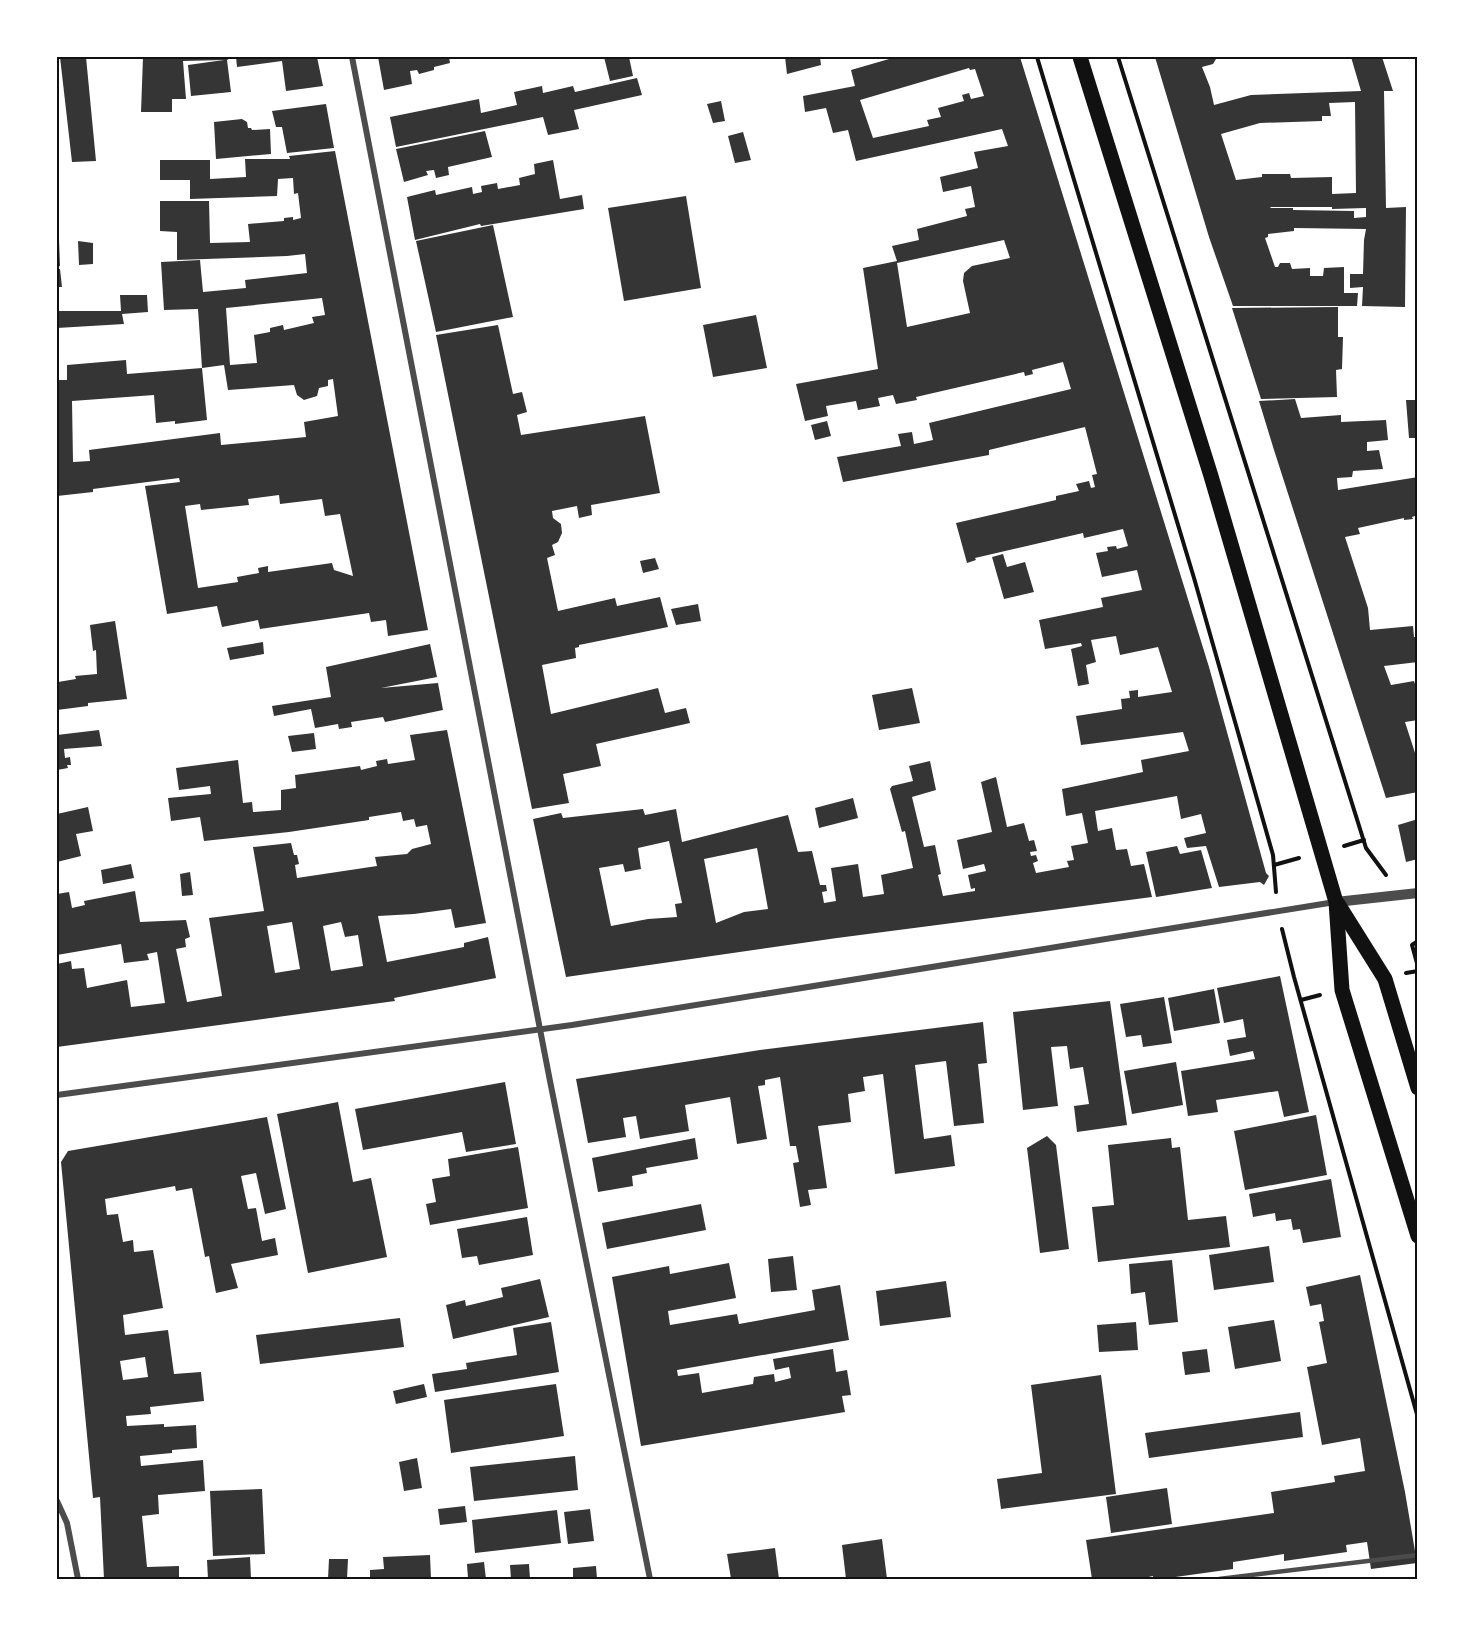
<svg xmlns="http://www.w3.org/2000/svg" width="1475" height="1636" viewBox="0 0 1475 1636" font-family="Barlow,sans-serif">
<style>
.building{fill:#353535;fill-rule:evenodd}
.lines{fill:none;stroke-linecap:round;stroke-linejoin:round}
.path{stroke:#111;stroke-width:4}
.service{stroke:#4c4c4c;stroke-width:4.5}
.minor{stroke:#4c4c4c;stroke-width:6}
.tertiary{stroke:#4c4c4c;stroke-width:10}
.primary{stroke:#111;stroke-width:15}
.neatline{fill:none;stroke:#111;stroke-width:2}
</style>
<rect width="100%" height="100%" fill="#fff"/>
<!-- building -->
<g class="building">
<polygon points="60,57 86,57 96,161 72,162"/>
<polygon points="143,57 232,57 227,60 231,92 191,96 188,65 224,60 183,61 186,99 172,99 172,112 141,112"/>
<polygon points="236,57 317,57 323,86 286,91 282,61 237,67"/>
<polygon points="378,57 449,57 450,63 434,67 434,70 419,74 417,70 410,71 412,84 384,90"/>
<polygon points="604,57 629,57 633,76 610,81"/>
<polygon points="785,57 820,57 821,65 787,74"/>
<path d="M896,57h124l189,610 57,206 3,3 -5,9 -4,-3 -41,5 -13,-41 -19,2 -3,-10 22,-5 -5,-19 -20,5 -4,-23 -82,15 3,20 14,-3 4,22 11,-1 4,17 13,-2 8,33 -315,41 -271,39 -33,-158 28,-6 2,5 80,-9 2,6 31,-6 6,33 106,-27 10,37 14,-1 8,34h6l1,6 -5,1 2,11 12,-2 -5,-33 27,-4 5,33 21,-3 -3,-19 32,-7 -8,-37 -3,1 -12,-43 2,-3 21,-5 -4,-15 21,-5 6,29 -24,7 12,50 11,-2 6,29 -3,1 5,21 32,-5v-3l-4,1 -3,-14 18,-4 -2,-7 -21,5 -6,-29 35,-8 -11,-50 15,-5 11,50 17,-4 5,18 5,-1 3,11 -7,1 1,4 5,-1 2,6 -5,2 3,10 33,-6 -2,-6 7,-1 -3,-14 17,-3 -6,-30 -16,3 -4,-27 81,-17 -2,-12 48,-9 -6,-19 -102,13 -5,-29 46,-7 -1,-10 9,-1 -1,-7 9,-1v7l34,-5 -14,-45 -38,8 -4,-19 -25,4 5,22 -10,3 3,19 -11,2 -7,-37 11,-3 -1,-3 -36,6 -6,-29 64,-13 -2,-9 41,-8 -5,-20 -35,7 -6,-24 12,-2 -1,-4 9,-1 1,3 11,-3 -5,-17 -39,9 -1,-5 -108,25 1,2 -9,3 -11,-40 100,-23v-4l23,-5 -3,-7 13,-3 2,7 4,-1 -3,-12 5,-1 -12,-47 -96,23v5l-146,27 -6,-25 64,-11 -3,-12 14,-2 2,12 19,-4 -4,-17 142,-34 -8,-27 -31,8 1,4 -8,2 -1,-4 -108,25 1,3 -21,4 -3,-9 -15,3 2,8 -22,4 -2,-9 -30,5 2,10 -23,5 -9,-37 82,-15 -15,-101 34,-7 -5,-15 27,-6 -2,-11 50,-13 -2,-7 10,-2 -4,-21 -28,6 -3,-15 38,-9 -4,-16 34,-6 -6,-17 -146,32 -8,-31 -15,3 -7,-25 -21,4 -2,-16 52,-10 -4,-16zM969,68l1,2 5,-1 9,27 -13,3 -2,-6 -7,2 2,6 -26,7 3,9 -14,3 2,6 -56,12 -13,-38zM1004,240l6,18 -38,8 -8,7 -1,8 7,32 -63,14 -10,-64zM669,841l13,62 -7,1 2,13 -29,2 -37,7 -12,-58 24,-4 2,8 16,-3 -3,-21zM757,848l11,61 -24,3 -28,11 -12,-64z"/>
<path d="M1155,57h61v2l-3,5 -11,3 8,20 4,18 37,-10 110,-4 -10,-34h31l11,34h-9l2,117 20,-1 -1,100 -43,-1 1,-19 -13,1v-14h13l1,-34 2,-11 -72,-1v3l-26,3v3l-3,1 10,29h3l2,-4h10l2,6 18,-1v8h13l1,-8 20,-1v26h14l-1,13h-124l-24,-69zM1355,102l1,91 -24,1v-17l-41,1 -1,-4h-28v3l-26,3 -15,-46 39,-11 62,-2v-5h9l-2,-13zM1270,207h62v2l34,-1v9l-12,1v-7l-61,-1v-2h-22z"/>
<polygon points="637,78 642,95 574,110 579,129 548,135 543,117 396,147 390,117 479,99 481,113 517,105 514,92 542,86 543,93 573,86 575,92"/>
<polygon points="721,101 725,121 713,123 707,104"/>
<polygon points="326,104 334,148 287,153 282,127 276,127 272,111"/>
<polygon points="242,119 247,122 248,128 251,128 252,130 270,129 271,154 216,159 214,122"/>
<polygon points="485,131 492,157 448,167 449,175 436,178 434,170 426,171 428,175 404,182 396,149"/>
<polygon points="743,132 751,160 735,163 728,136"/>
<path d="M335,151l93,479 -40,6 -2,-16 -15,2 -2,-9 -109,16 -2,-9 -36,7 -5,-21 -50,8 -22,-128 35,-4 -1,-4 -86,11v3l-36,4v-116h10v-15l59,-5 1,14 75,-6 5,52 -32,4v-3l-19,2 -2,-28 -82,6 1,61 17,-1 -1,-11 131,-17 1,12 85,-8 -2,-15 34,-6 -5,-37 -5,1v6l-9,2 -2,8 -13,4 -7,-5 -3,-10 -66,5 -4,-25 -22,3 -4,-59 -34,1 -3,-48 39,-2 3,32 43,-4 -1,-8 62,-7 -2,-19 -18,2 -110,4v-28l-17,-1v-30h49l1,42 40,-1 -2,-18 36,-3v-3l9,-1v3l8,-2 -3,-25 -4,1 -1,-16 -15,1 -1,17 -87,3v-19h-30v-20h50v19l36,-2 -1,-18h45l-1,-3zM322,298l3,17 -13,2 2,6 -30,7 -1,-5 -13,3v4l-16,3 3,28 -27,2 -4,-57zM279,495l1,9 42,-5 3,17 15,-2 13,62 -19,-6 -2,-7 -64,9v-6l-10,2 1,5 -22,4 1,5 -40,6 -13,-82 15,-2 1,6 48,-5 -1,-6z"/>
<polygon points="553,160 560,199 582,195 584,209 481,226 480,224 415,240 407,197 435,190 436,195 472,187 473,194 482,192 481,186 497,183 498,189 520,185 519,178 535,174 534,164"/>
<polygon points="686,196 701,288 624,301 608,208"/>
<polygon points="493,225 513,317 436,332 416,241"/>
<polygon points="59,240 60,266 57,267 57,241"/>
<polygon points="78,241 93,243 93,264 79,265"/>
<polygon points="57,269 60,269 62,287 57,287"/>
<polygon points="120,295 147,295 148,312 122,314 124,324 57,328 57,311 121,311"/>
<polygon points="1338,307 1338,337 1343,337 1342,369 1336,370 1337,397 1261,399 1232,308"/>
<polygon points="756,315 767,368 713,377 703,325"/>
<polygon points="498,325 513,394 522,392 527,412 517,415 521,435 645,416 660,493 591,505 592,515 579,518 577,506 552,511 553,518 561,524 562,533 558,542 552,545 555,555 547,558 558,611 615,598 617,606 660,597 668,627 579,645 579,647 575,648 576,658 542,665 551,714 658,688 665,713 686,708 690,723 596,744 601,766 563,774 569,803 532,809 436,335"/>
<polygon points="1295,399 1301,418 1341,415 1341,422 1386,420 1388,440 1367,442 1367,451 1379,450 1383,469 1353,471 1352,477 1337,478 1338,490 1418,477 1418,515 1412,517 1413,519 1404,520 1404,518 1358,528 1360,534 1345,537 1368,608 1370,630 1413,626 1414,637 1418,637 1418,662 1384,666 1391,685 1414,681 1416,687 1418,687 1418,720 1405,722 1416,756 1418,756 1418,792 1386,798 1274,450 1259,401"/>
<polygon points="1406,400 1418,400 1418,451 1415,438 1409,438"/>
<polygon points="827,421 831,436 815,440 811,425"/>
<polygon points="1003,554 1007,567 1025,562 1034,592 1004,599 992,557"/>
<polygon points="655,558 659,569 643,573 640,561"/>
<polygon points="698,604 701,621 676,625 671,609"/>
<polygon points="115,621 127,699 88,703 88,706 57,710 57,691 59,691 58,682 76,679 75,676 97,674 96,650 93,651 90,625"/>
<polygon points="263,642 264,654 230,660 227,648"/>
<polygon points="430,644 437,677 381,688 438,683 443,710 385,722 383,717 351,722 352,727 339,729 338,724 315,728 311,709 274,716 272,706 331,697 326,667"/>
<polygon points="912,688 920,723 879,730 872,695"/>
<polygon points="99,730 102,746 64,749 65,758 70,757 71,765 67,765 68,768 57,770 57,735"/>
<path d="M447,730l39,193 -31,5 -4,-19 -37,5 -36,2 9,46 77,-15v-4l24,-6 8,41 -102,20 1,3 -338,46v-83l14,-3 1,8 12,-1 3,20 40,-8 4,27 34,-4 -8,-51 -10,2 2,6 -25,3 -3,-19 -64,11v-61l12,-2 3,16 13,-3 -1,-4 51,-10 5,31 46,-2 4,17 -5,2 1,8 -10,2 11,53 35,-6 -13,-78 55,-7 -11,-64 38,-4 3,12h3l2,9 -4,1 2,13 80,-12 -2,-9 32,-3 5,-5 19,-5 -4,-19 -11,2 -2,-8 -11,2 -2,-9 -32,5v3l-80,12 -85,9 -4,-24 -29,4 -3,-23 43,-4 -1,-8 -31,4 -3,-22 62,-8 5,43 9,-1 1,10 28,-2v-20l15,-2 -1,-13 65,-9 1,4 16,-4 -1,-5 11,-2 1,5 27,-4 -5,-25zM292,922l8,47 -25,4 -8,-47zM341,922l4,15 13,-2 5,31 -32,5 -8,-45z"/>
<polygon points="314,733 316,749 292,752 288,736"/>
<polygon points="853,798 858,818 819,828 815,808"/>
<polygon points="88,807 93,831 76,834 81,856 57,862 57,814"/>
<polygon points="1418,819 1418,859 1406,862 1398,825"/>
<polygon points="1177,846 1180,854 1201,850 1212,888 1156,897 1146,852"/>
<polygon points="131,864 134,878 103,884 101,870"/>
<polygon points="190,872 193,895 182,896 180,874"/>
<polygon points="1280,976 1309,1112 1284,1117 1278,1091 1216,1100 1218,1112 1188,1116 1181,1071 1255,1059 1253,1051 1230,1056 1227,1040 1246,1037 1243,1019 1224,1023 1217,988"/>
<polygon points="1214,989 1220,1023 1174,1031 1168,998"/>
<polygon points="1164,997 1172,1043 1143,1047 1141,1035 1126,1037 1120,1004"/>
<polygon points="1110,1001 1127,1125 1077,1132 1074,1106 1089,1104 1083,1067 1070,1069 1067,1046 1051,1047 1058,1106 1023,1110 1013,1012"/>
<polygon points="983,1022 987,1063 978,1064 984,1123 954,1126 946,1061 915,1065 924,1139 951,1135 955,1166 895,1174 883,1074 863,1077 865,1091 848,1094 851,1122 818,1126 827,1188 808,1190 811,1205 800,1207 793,1163 799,1162 796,1146 790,1146 780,1077 765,1080 765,1085 758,1086 767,1139 737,1144 730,1097 685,1105 689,1131 640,1139 636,1116 623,1118 626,1137 588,1143 576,1079 760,1050"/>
<polygon points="1176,1062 1183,1105 1132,1114 1124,1071"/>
<polygon points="505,1082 516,1144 466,1152 462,1132 363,1150 355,1109"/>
<polygon points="338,1102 353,1182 371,1178 387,1257 308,1273 277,1114"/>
<polygon points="1316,1115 1327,1175 1245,1190 1234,1131"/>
<path d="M267,1117l19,92 -21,5 -9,-41 -15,3 7,33 8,-1 6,33 13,-3 3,17 -47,9 7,24 -22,5 -7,-37 -4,1 -13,-69 -16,3 -1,-5 -70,13 2,16 11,-1 5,28 10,-2 1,12 19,-2 10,58 -40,7 2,20 43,-5 6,44 27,-2 3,29 -54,6 1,7 -25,2 1,10 37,-2v3l32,-2 1,23 -25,2v3l-32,3 1,10 62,-6 2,31 -47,4 1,19 -17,2 5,51 32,-1v13h-75l-4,-82 -7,1 -32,-336 7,-11zM145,1357l3,20 -25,3 -3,-19z"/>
<polygon points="1047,1136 1056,1145 1069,1249 1040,1253 1027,1148"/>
<polygon points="695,1138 698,1159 646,1168 647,1173 632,1176 633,1186 598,1192 592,1158"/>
<polygon points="1171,1138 1172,1148 1180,1147 1188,1220 1226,1216 1230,1247 1098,1262 1092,1207 1114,1205 1108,1145"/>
<polygon points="518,1147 528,1208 430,1225 426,1204 436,1202 432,1179 450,1176 448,1159"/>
<polygon points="1331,1179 1341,1237 1303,1243 1300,1229 1293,1230 1291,1219 1276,1221 1275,1213 1253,1217 1249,1194"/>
<polygon points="701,1204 706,1230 607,1249 602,1223"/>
<polygon points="527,1217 533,1255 479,1265 477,1256 462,1258 457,1229"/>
<polygon points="1269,1246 1274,1282 1214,1290 1209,1255"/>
<polygon points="793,1256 797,1290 771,1292 768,1259"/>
<polygon points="1172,1260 1178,1322 1149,1325 1145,1292 1131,1294 1129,1264"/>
<polygon points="729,1263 736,1298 668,1311 670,1325 737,1314 739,1324 815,1310 812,1290 840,1285 849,1340 677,1370 678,1376 699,1373 702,1393 753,1384 754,1377 774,1374 775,1382 791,1378 789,1367 775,1370 773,1359 833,1349 836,1372 847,1370 851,1395 842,1396 845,1412 641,1446 612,1277 669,1266 670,1274"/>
<polygon points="1360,1275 1405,1492 1417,1563 1371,1569 1367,1542 1346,1545 1347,1552 1284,1561 1284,1554 1233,1562 1233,1569 1161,1579 1153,1579 1153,1576 1140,1579 1092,1579 1086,1540 1274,1513 1271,1492 1335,1482 1334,1476 1365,1471 1360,1438 1322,1445 1307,1367 1327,1363 1319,1322 1324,1321 1321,1304 1310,1306 1306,1287"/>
<polygon points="540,1279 549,1317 453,1339 446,1305 465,1300 466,1306 503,1297 501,1288"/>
<polygon points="946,1281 951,1317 880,1326 876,1291"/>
<polygon points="400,1318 404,1347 260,1364 256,1335"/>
<polygon points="1274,1320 1281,1361 1235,1369 1228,1327"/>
<polygon points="551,1322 559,1372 435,1392 432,1374 467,1369 466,1363 517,1355 513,1328"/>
<polygon points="1136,1322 1138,1350 1099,1352 1097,1325"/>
<polygon points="1207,1349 1210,1372 1185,1375 1182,1352"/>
<polygon points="1101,1375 1116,1494 1001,1509 997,1479 1042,1473 1031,1385"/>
<polygon points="424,1384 427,1397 396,1404 393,1391"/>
<polygon points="556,1384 564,1436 451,1453 444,1400"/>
<polygon points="1300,1412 1303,1437 1149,1458 1145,1433"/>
<polygon points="575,1456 578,1490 474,1501 470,1467"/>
<polygon points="417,1458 422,1488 404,1491 399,1462"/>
<polygon points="1167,1488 1172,1524 1111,1533 1106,1497"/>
<polygon points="262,1489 265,1554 213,1556 210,1491"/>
<polygon points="465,1506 467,1522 440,1525 438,1509"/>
<polygon points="590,1509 594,1541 568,1544 564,1512"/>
<polygon points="557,1510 561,1543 475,1553 472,1520"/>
<polygon points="882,1539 887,1579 846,1579 842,1545"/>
<polygon points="775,1548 779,1579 731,1579 727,1554"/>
<polygon points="430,1555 431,1579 370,1579 370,1570 384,1569 383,1557"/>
<polygon points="250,1557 251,1579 208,1579 207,1560"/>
<polygon points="329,1559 348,1559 347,1579 328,1579"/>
<polygon points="484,1562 486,1579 468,1579 467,1564"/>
<polygon points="529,1564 530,1579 511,1579 510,1565"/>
<polygon points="596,1566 597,1579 573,1579 573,1568"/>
</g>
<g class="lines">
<!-- path -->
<g class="path">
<polyline points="1037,57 1194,578 1273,855 1276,892"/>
<polyline points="1118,57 1366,848 1386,875"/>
<polyline points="1344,846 1364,840"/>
<polyline points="1274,865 1299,858"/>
<polyline points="1282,929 1294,977 1418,1418"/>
<polyline points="1418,941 1412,945 1418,967"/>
<polyline points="1406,973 1418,971"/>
<polyline points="1301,1000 1320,995"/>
</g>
<!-- service -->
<polyline class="service" points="1219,1579 1418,1555"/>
<!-- minor -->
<g class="minor">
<polyline points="352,57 550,1081 650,1579"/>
<polyline points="57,1095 572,1025 1335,902"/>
<polyline points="57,1501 67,1523 78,1579"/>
</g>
<!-- tertiary -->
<polyline class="tertiary" points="1336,902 1418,893"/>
<!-- primary -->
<g class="primary">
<polyline points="1080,57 1211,476 1336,902 1342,990 1418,1236"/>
<polyline points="1338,904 1385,979 1418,1088"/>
</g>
</g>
<!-- border -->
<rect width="1475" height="1636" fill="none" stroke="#ffffff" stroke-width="117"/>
<rect x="58" y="58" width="1358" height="1520" class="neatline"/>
</svg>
